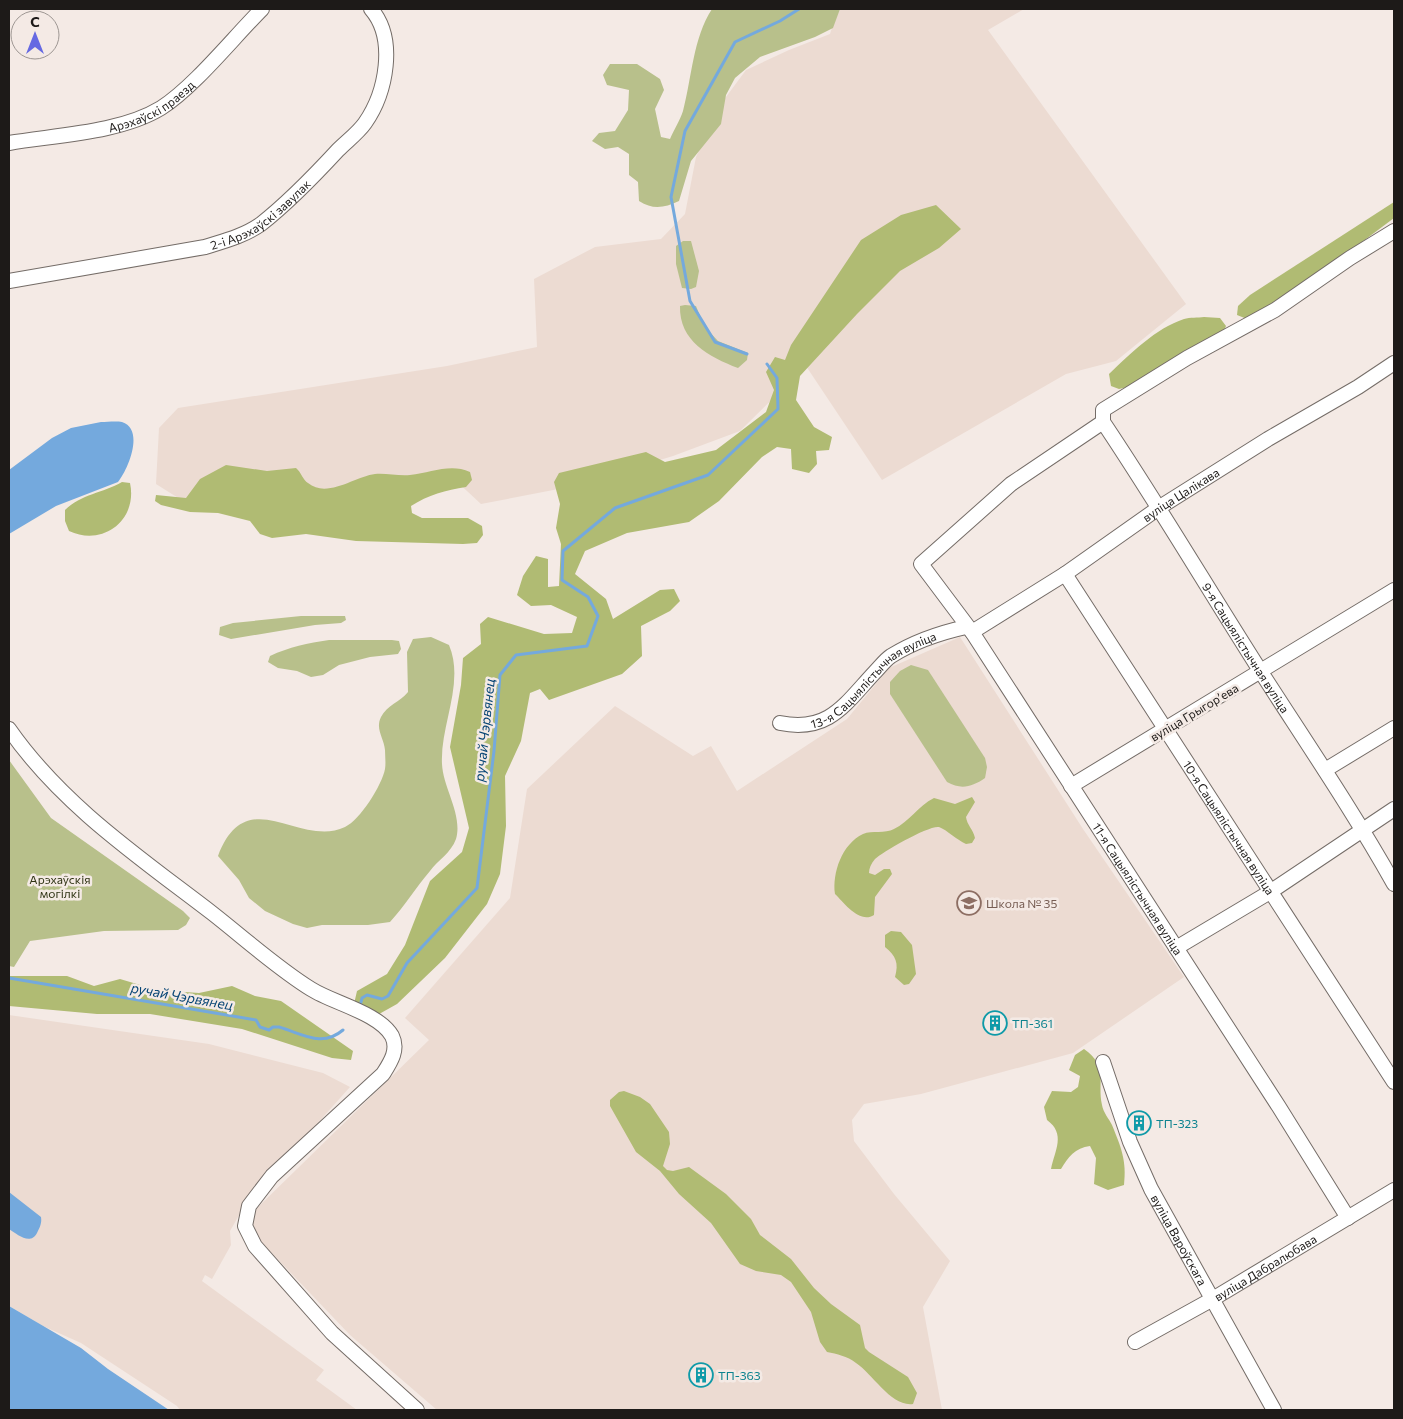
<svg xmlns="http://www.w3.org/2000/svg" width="1403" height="1419" viewBox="0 0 1403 1419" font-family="Commissioner,sans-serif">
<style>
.built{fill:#ecdbd2}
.green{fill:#b8c08b}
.forest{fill:#b0bb73}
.water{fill:#74a9dd}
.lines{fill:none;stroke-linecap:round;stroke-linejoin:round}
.stream{stroke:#74a9dd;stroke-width:3}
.street-casing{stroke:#746c67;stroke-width:16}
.street{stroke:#fff;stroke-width:14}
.labels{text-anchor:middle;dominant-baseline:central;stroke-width:5;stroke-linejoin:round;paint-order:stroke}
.street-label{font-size:12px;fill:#1d1a18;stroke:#f4eae5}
.park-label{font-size:12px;fill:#2f3314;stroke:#f4eae5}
.education-label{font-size:12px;fill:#785e54;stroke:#f4eae5;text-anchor:start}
.culture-label{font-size:12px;fill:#0d838f;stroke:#f4eae5;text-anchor:start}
.water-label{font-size:14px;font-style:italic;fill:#074575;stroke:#f4eae5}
</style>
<rect width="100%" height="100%" fill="#f4eae5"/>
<!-- built -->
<g class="built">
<polygon points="838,9 1024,9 988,30 1186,304 1116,361 1066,374 882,480 806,366 740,431 673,456 574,486 481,504 454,479 183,501 156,484 159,428 178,408 447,366 537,347 534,279 595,247 661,239 685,214 696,157 723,101 746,70 789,50 830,34"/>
<polygon points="960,637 1083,829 1184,977 1073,1053 921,1094 864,1104 852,1120 854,1141 894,1194 950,1261 923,1307 942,1410 437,1410 350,1335 249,1229 250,1215 429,1040 405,1018 510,898 527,789 615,706 693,756 711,746 737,791 847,719 889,668"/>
<polygon points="9,1015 209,1044 323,1073 350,1087 246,1203 230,1231 231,1245 212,1279 205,1275 202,1281 324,1370 316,1380 357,1410 180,1410 177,1406 81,1343 43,1326 9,1306"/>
</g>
<!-- green -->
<g class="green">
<path d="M712,9h128l-7,19 -18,9 -55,20 -25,21 -9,17 -5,29 -30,37 -12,40c-15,7 -26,9 -40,0l-1,-19 -9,-7v-21l-11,-7 -13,2 -13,-8 7,-8 16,-2 13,-21 1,-20 -22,-5 -4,-10 7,-11h27l23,15 4,11 -9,19 6,28 9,2c4,-9 10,-19 13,-28 9,-34 10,-73 29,-102z"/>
<polygon points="683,241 691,241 699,271 696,287 691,289 682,288 676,264 676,246"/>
<path d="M685,305l11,1 8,20 14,15 30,12 -1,7 -9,8c-29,-11 -59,-27 -58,-62z"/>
<polygon points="301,616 345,616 346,620 341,623 315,625 231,639 219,635 220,627 233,623"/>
<path d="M431,637l18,8c16,38 -9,80 -7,119 1,24 21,51 14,75 -5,14 -18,21 -26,32 -14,16 -25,35 -40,51l-22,3h-46l-15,3 -14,-4 -28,-13 -16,-13 -10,-18 -21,-24c29,-76 82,-7 127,-29 15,-7 37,-42 40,-58 1,-6 0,-13 0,-19 -1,-12 -10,-21 -4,-33 6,-12 19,-15 27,-25l-1,-40 6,-13z"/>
<path d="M329,640h63l7,1 2,8 -3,5 -28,3 -31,8 -16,10 -12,2 -14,-6 -19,-3 -10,-6 2,-6c19,-9 38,-13 59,-16z"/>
<path d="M911,665l17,5 57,88 2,9 -2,11c-13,9 -24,12 -38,4l-57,-88v-12l10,-11z"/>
<polygon points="9,760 51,818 183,911 190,918 186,925 178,930 104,931 30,941 14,967 9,966"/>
</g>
<!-- forest -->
<g class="forest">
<polygon points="1394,202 1394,218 1286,299 1247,319 1237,315 1238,306 1250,295"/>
<polygon points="936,205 961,229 939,248 900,271 857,314 800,376 796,400 814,427 832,437 829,450 816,451 817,464 809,473 792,469 791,449 777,447 762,457 719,501 689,522 627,533 585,551 575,574 606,599 613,619 660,590 674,589 680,601 670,611 641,626 642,656 622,674 549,700 540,689 530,693 521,741 505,776 506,826 500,874 487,904 445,958 397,1004 372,1018 354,1004 357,991 387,974 405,945 430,881 462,852 469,828 450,747 461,685 463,658 481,644 480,624 488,617 544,634 572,633 577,617 551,605 531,606 517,595 523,576 536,556 548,559 548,587 559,586 561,544 556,528 560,504 554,482 559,473 646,452 665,462 716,450 766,412 774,390 766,372 775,357 785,360 791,345 861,240 901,215"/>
<path d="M1204,317l16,1 6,8 -3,7 -91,53 -13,3 -8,-3 -2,-12c21,-20 47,-46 75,-55 6,-2 14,-1 20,-2z"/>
<path d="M226,465l41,6 29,-3c5,4 7,12 12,15 19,16 48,-7 67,-9 11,-1 23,2 35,1 21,-2 40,-12 60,-3l2,8 -6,7c-20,3 -38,8 -55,19l1,7 10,5h46l14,8 1,9 -6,8 -14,1 -107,-3 -50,-7 -34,4 -12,-4 -10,-13 -32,-8 -28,-1 -29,-7 -6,-4 1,-6 30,3 14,-19z"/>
<path d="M122,482l8,1c8,37 -27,64 -61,48l-4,-10v-11c16,-16 38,-17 57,-28z"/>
<path d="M972,797l3,5 -9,15c1,8 7,12 9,21l-3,5 -6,1c-9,-4 -19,-14 -27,-17 -10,-2 -57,25 -64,32 -4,5 -6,9 -6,14l6,2 9,-6h6l2,5 -17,23 -1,18c-14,9 -29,-11 -39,-21 -3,-21 7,-50 28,-60 9,-4 22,0 31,-5 15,-7 24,-23 40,-31l21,6z"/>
<path d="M891,931l10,1 11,13 4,29 -7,10 -5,1 -9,-8c4,-14 1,-21 -10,-30v-12z"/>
<polygon points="9,976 67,976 94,986 120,979 157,990 199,993 232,986 255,996 281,1001 353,1051 351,1060 332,1058 242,1029 150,1014 97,1014 9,1006"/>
<path d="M1084,1049c25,18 13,32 18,56 1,7 7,14 10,20 9,22 15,36 12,60l-16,5 -14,-6 2,-26 -6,-12c-15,2 -22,11 -29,23h-10c4,-19 15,-35 -4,-49l-3,-13 8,-16 19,1 7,-5 2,-11 -11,-6 6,-15z"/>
<path d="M624,1091l16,6 10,7 19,28 1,12 -7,22 4,4 6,1 16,-4 37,27 25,25 9,16 31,24 23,29 17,16 29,21 5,23 4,4 39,25 9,16 -4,11c-22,3 -40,-30 -57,-41 -9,-7 -19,-9 -29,-11l-7,-10 -9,-30 -20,-30 -10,-7 -25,-4 -16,-7 -29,-41 -32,-29 -19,-23 -24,-19 -26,-46v-6l9,-8z"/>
</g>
<!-- water -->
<g class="water">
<path d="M101,422c6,0 15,-1 21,0 23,7 6,48 -4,60l-62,24 -47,28v-64l43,-32 19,-10z"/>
<path d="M9,1192l32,25c1,6 -1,10 -4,16 -7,13 -20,1 -28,-4z"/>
<polygon points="9,1306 81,1348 108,1369 169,1410 9,1410"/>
</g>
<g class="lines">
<!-- stream -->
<g class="stream">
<polyline points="747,354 715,342 690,301 671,197 685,131 735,42 780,21 799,9"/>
<path d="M9,978l247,42 4,7 9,3 4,-3h6c24,7 43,21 64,3"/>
<polyline points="360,1006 362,998 367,995 382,999 388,996 407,963 477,888 494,751 500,675 516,655 587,646 598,616 588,597 562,580 563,551 615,508 708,475 778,409 777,378 767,364"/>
</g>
<!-- street casing -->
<g class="street-casing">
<g id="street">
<path id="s1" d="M9,143c47,-8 111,-10 152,-35 33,-21 72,-70 101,-99"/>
<path id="s2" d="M1394,231l-44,27 -75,52 -88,48 -84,52v12c55,82 105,167 158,250 45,70 92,139 133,212"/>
<path id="s3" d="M9,281l196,-34c19,-6 39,-11 56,-23 28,-22 53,-48 77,-74 9,-9 20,-17 27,-27 21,-30 32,-84 6,-114"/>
<path id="s4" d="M1103,422l-92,62 -90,80 51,68 307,475 69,111"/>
<path id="s5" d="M1065,574l329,508"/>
<path id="s6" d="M972,632l93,-58 95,-67 108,-68 90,-52 36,-24"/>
<path id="s7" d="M780,723c49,10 65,-19 95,-51 5,-5 10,-12 16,-16 24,-15 48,-23 75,-29"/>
<path d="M9,729c53,76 130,128 203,184 32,25 65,55 99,76 22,14 68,24 81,47 7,14 -2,27 -9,38l-111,102 -23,30 -4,20 10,20 77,87 85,77"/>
<polyline points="1325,770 1394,728"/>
<polyline points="1071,786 1394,590"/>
<polyline points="1176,948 1270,892 1394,809"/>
<path id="s8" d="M1103,1062l27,80 21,47 123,221"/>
<path id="s9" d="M1135,1342l76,-42 183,-110"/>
</g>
</g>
<!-- street -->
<use href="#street" class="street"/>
</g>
<!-- icons -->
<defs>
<g id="school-ring" transform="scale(1.25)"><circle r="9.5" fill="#f4eae5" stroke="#8d6e63" stroke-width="1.5"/><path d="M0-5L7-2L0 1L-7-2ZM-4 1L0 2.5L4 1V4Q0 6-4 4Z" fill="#8d6e63"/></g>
<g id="building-ring" transform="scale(1.25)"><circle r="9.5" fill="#f4eae5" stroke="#0f9aa8" stroke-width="1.5"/><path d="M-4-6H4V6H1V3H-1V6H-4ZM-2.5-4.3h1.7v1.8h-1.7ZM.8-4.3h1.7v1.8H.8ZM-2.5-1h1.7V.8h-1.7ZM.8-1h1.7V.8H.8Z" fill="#0f9aa8"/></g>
</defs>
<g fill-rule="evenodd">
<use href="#school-ring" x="969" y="903"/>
<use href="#building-ring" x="995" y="1023"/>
<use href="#building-ring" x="1139" y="1123"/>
<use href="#building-ring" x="701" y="1375"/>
</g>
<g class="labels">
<!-- street labels -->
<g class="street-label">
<text stroke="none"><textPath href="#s1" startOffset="149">Арэхаўскі праезд</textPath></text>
<text stroke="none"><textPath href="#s3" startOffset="264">2-і Арэхаўскі завулак</textPath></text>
<text stroke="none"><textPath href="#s6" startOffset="250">вуліца Цалікава</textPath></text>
<text stroke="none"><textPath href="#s2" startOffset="621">9-я Сацыялістычная вуліца</textPath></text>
<text stroke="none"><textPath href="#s7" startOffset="109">13-я Сацыялістычная вуліца</textPath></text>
<text transform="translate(1194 712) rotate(-31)">вуліца Грыгорʼева</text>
<text stroke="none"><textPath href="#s5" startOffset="302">10-я Сацыялістычная вуліца</textPath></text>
<text stroke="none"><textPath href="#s4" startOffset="622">11-я Сацыялістычная вуліца</textPath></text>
<text stroke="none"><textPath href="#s8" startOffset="194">вуліца Вароўскага</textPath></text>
<text stroke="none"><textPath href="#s9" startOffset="150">вуліца Дабралюбава</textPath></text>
</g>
<!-- park labels -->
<g class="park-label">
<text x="60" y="879">Арэхаўскія<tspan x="60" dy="14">могілкі</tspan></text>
</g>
<!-- education labels -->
<g class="education-label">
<text x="986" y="903">Школа № 35</text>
</g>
<!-- culture labels -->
<g class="culture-label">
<text x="1012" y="1023">ТП-361</text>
<text x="1156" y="1123">ТП-323</text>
<text x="718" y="1375">ТП-363</text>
</g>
<!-- water labels -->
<g class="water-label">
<text transform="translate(484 730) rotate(-84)">ручай Чэрвянец</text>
<text transform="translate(182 996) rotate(10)">ручай Чэрвянец</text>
</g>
</g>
<!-- border -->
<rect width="1403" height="1419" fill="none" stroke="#1d1a18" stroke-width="20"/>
<!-- north arrow -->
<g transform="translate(35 35)"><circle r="24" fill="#f4eae5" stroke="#9e9793"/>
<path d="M0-4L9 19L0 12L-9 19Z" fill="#6569e2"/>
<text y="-8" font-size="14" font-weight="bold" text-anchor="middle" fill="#1d1a18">С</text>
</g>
</svg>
